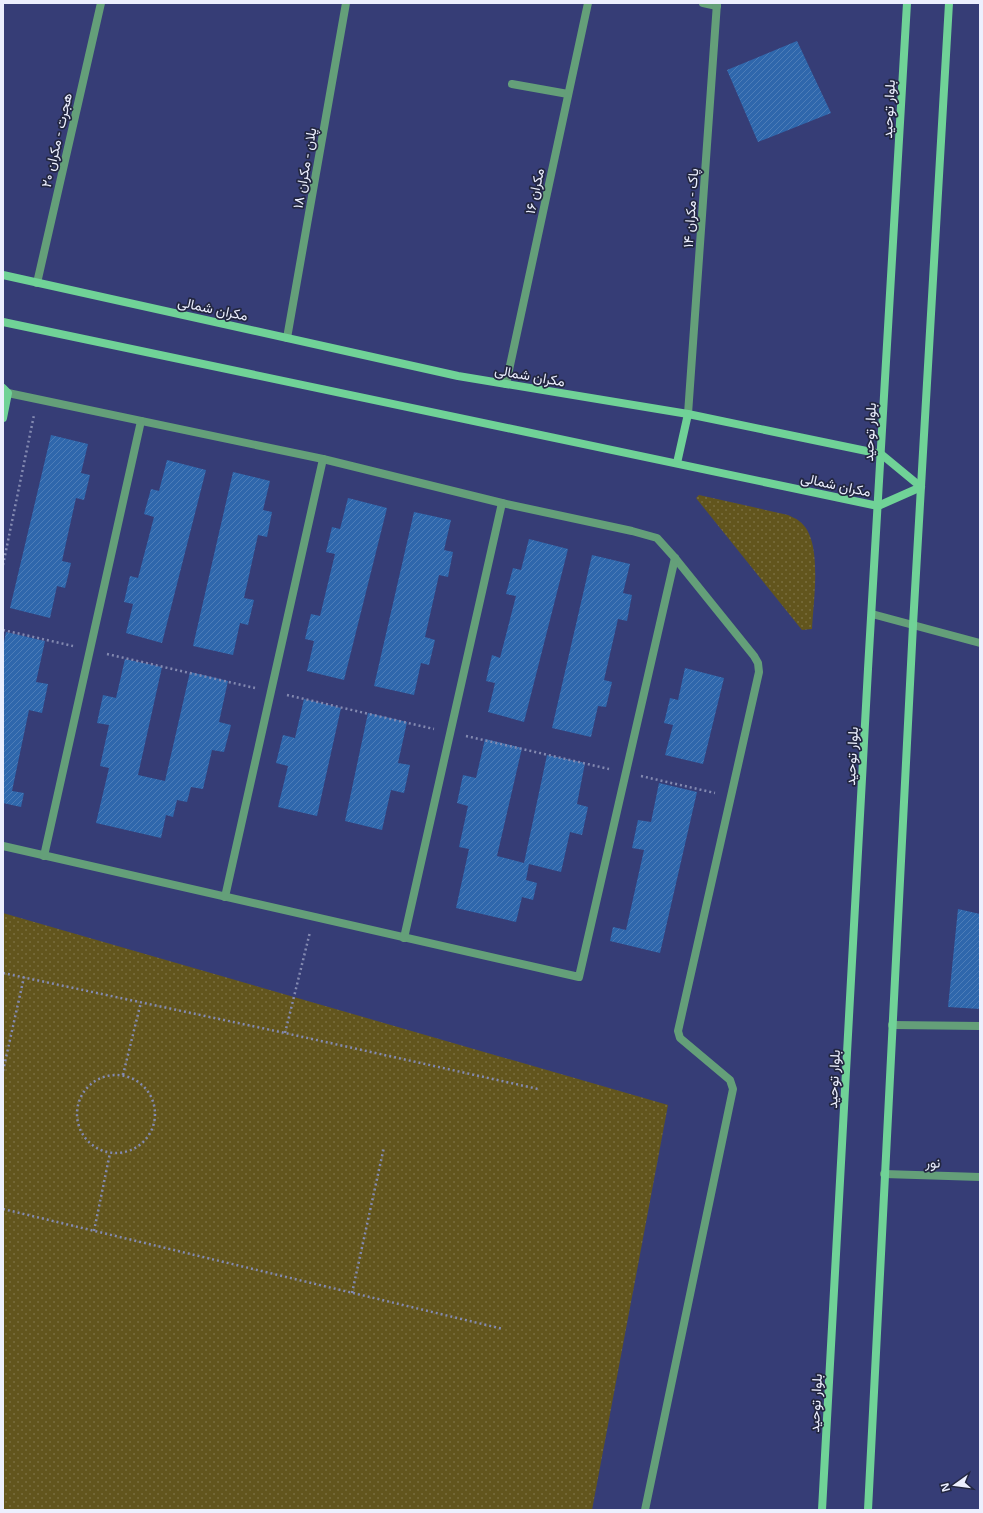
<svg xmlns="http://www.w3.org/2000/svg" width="983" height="1513" viewBox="0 0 983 1513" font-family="'Open Sans',Vazirmatn,sans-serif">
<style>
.grass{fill:url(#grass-dots)}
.building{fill:url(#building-hatch)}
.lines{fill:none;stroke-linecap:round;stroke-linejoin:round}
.path{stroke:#848ab1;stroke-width:2.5;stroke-dasharray:2 3;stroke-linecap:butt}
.street{stroke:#649f79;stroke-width:8}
.secondary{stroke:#70d297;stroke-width:8}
.labels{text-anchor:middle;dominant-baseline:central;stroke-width:3.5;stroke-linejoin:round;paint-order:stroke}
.street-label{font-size:14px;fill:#eceffe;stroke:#232741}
</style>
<defs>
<pattern id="grass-dots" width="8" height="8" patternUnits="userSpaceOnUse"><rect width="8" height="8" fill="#62551d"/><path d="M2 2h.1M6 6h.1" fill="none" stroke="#796e3f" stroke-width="1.8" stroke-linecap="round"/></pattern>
<pattern id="building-hatch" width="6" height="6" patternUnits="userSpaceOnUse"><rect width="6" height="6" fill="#2f67ac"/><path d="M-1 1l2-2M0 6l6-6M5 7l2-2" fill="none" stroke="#4d7db8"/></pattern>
</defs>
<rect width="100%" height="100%" fill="#363d76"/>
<!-- grass -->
<g class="grass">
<path d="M699,495l89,20c3,2 8,3 11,6 25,17 14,81 13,108l-10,1 -106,-132z"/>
<polygon points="3,913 668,1105 592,1510 3,1510"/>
</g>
<!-- building -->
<g class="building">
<polygon points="797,41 831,113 758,142 727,70"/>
<polygon points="51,435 88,444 81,473 90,475 84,500 76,498 62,561 71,563 68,576 65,588 57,586 50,618 10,608"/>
<polygon points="167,460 206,470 162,643 126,633 133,604 124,602 130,576 138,578 154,517 144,514 151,489 159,491"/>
<polygon points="233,472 270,481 263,510 272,512 267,537 258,535 244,598 254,600 248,625 240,623 233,655 193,646"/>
<polygon points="348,498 387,508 344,680 307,671 314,641 305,639 311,614 320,616 335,554 326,552 332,527 340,529"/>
<polygon points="414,512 451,520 444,550 453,552 448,577 439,575 425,637 435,640 429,665 421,663 414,695 374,686"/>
<polygon points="529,539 568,549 524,722 488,712 495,683 486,681 492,655 500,658 516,596 506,594 513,568 521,570"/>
<polygon points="592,555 630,564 623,593 632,595 627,621 618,619 604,680 612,682 606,707 598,706 591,737 552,728"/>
<polygon points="6,632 45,641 36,682 48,684 42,713 29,710 12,791 24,793 21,807 3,803 3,647"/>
<polygon points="125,659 162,667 138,775 165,781 190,672 228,681 219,722 231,725 224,752 212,750 203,789 191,787 187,802 177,800 173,817 166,815 161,838 96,823 109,768 100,766 109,725 97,723 103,695 116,698"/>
<polygon points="685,668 724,678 703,764 665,755 673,725 664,723 670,698 678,700"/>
<polygon points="304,699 341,708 317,816 278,807 288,766 276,763 283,735 295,738"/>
<polygon points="368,713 407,722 398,763 410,765 404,793 391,790 382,830 345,821"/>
<polygon points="485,739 522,748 497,856 524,863 547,755 585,763 577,804 588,807 582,835 570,832 561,872 529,864 526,880 537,883 533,900 522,897 516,922 456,908 469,849 459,847 468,806 457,803 463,775 476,778"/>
<polygon points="659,783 697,792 660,953 610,941 613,927 626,930 644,850 632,848 638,820 651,822"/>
<polygon points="958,909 980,914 980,1009 948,1007"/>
</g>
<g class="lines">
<!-- path -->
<g class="path">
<polyline points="3,565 34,415"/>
<polyline points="3,630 73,646"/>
<polyline points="107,654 255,688"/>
<polyline points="287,695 434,729"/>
<polyline points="466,736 609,769"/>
<polyline points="641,776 715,793"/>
<polyline points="3,973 285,1033 538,1089"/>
<polyline points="285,1033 310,932"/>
<polyline points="3,1071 24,977"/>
<circle cx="116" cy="1114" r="39"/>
<polyline points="123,1075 141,1002"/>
<polyline points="3,1209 503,1329"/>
<polyline points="94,1231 110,1153"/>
<polyline points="352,1293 384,1147"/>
</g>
<!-- street -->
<g class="street">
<polyline points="703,3 717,6"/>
<polyline points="512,84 568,94"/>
<polyline points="37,283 101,3"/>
<polyline points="287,338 346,3"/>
<polyline points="506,384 588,3"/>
<polyline points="8,393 323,459 502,503 632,531 657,538 675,558 754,656 758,663 759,672 678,1031 680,1038 730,1080 733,1089 645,1510"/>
<polyline points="688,414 717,3"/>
<polyline points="872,614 980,643"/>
<polyline points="3,846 579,977 675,558"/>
<polyline points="44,856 141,421"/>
<polyline points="225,897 323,459"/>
<polyline points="404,938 502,503"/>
<polyline points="892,1025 980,1026"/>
<polyline points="884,1174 980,1177"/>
</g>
<!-- secondary -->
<g class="secondary">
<polyline points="3,275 458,376 688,414 881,454 921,487 878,506 3,322"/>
<polyline points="3,388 8,393 3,418"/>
<polyline points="677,463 688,414"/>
<polyline points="822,1510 868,669 907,3"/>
<polyline points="868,1510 913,625 949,3"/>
</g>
</g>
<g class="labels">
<!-- street labels -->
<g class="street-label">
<text transform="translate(888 109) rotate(-87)">بلوار توحید</text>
<text transform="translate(56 140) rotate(-77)">هجرت - مکران ۲۰</text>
<text transform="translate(304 168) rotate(-80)">پلان - مکران ۱۸</text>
<text transform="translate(534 191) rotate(-78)">مکران ۱۶</text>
<text transform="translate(690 208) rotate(-86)">پاک - مکران ۱۴</text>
<text transform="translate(213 308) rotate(12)">مکران شمالی</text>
<text transform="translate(530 375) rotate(10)">مکران شمالی</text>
<text transform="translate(869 432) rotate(-87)">بلوار توحید</text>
<text transform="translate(836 484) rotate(12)">مکران شمالی</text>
<text transform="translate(851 756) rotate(-87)">بلوار توحید</text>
<text transform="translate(833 1079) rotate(-87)">بلوار توحید</text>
<text transform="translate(933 1162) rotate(2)">نور</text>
<text transform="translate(815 1403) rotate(-87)">بلوار توحید</text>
</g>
</g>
<!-- border -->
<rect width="983" height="1513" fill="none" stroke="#eceffe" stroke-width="8"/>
<!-- north arrow -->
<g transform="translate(955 1485) rotate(256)" stroke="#232741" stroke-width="3" paint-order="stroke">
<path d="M0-3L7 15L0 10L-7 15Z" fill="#eceffe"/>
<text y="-6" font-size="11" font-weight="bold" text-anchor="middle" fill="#eceffe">N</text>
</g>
</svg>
